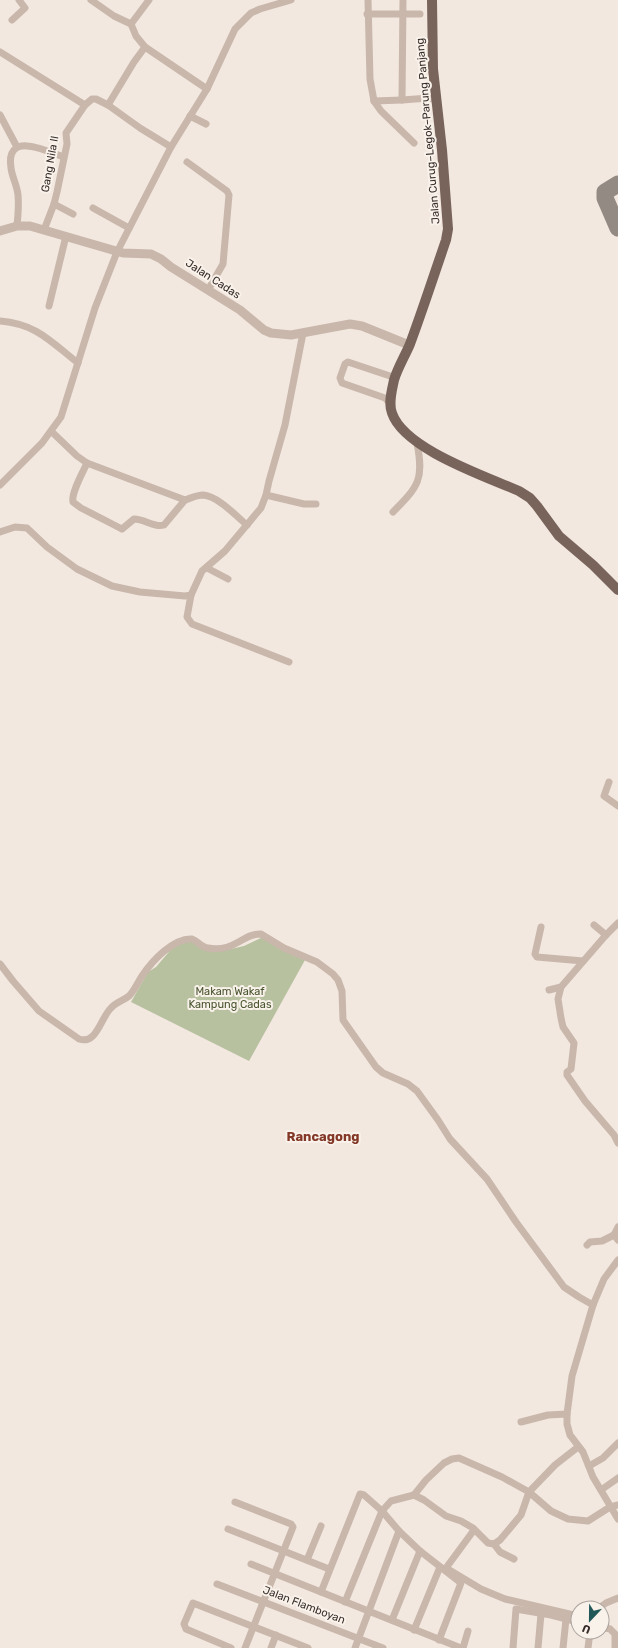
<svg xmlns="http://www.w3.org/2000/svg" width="618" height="1648" viewBox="0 0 618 1648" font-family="Rubik,sans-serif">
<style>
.green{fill:#b7c09f}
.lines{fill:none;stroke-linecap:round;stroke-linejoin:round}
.taxiway{stroke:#948a84;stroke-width:17}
.minor{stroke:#c9b7ab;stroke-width:7}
.tertiary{stroke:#c9b7ab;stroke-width:9}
.primary{stroke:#79645c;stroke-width:10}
.labels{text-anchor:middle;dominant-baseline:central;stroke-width:4;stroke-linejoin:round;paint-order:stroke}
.street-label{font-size:11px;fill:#372d2a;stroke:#f9f2eb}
.park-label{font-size:11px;fill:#49552f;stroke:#f9f2eb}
.quarter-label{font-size:13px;font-weight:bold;fill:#833727;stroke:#f9f2eb}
</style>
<rect width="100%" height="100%" fill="#f2e8df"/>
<!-- green -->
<polygon class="green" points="265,936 305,960 249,1061 131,1002 148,972 156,967 174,946 192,941 217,952 244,946"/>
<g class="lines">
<!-- taxiway -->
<polyline class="taxiway" points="618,184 605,192 605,198 618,228"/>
<!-- minor -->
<g class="minor">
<polyline points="91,0 114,16 131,24 136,36 145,47 207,89"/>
<polyline points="368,0 370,79 374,101 402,100"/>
<polyline points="403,0 402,100 429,98 436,100"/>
<polyline points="367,14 420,14"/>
<polyline points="12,20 25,8 19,0"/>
<polyline points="131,24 149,0"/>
<polyline points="0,52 85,105"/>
<polyline points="374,101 381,111 414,143"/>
<polyline points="108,105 140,128 171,147"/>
<polyline points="0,115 17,147"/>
<polyline points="190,116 206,124"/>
<polyline points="187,162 227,191 229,195 223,264 208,290"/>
<polyline points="54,204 73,214"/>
<polyline points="93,208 129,228"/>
<path d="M17,226c1,-10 2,-21 1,-31 -1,-10 -6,-18 -7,-27 -6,-37 35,-18 52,-11"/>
<polyline points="44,230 54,204 57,192 67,144 66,133 85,105 92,99 96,99 108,105 134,62 145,47"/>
<polyline points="49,306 66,236"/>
<path d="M0,321c37,3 51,21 78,42"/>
<polyline points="390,403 385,398 342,383 340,378 345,364 348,362 390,376 395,379"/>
<path d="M52,432l25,24 10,7 98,37c6,-2 12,-5 18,-5 15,1 33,21 44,30"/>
<path d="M87,463c-4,9 -16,30 -14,39l8,6 39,20 2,1 12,-10c11,0 20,9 30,6l21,-25"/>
<polyline points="0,485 42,443 61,417 95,308 117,252 171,147 207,89 235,29 251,13 260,9 291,0"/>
<polyline points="266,495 304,504 316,504"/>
<path d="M393,512c26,-26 31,-33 24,-69"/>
<polyline points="0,532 15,527 27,528 47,547 77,569 112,586 140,592 185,596 191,595 202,571 225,551 261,508 266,495 269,481 285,425 303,333"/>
<polyline points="207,568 228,579"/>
<polyline points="191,595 187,617 192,624 289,662"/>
<polyline points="609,782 604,796 618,806"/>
<polyline points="594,925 606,935 618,923"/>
<polyline points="541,927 535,954 537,957 583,961"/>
<path d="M0,964l13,17 26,30 40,28c18,6 22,-22 32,-31 5,-6 12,-7 18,-12 5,-5 9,-14 13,-20 10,-15 31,-38 50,-37 6,2 9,8 16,9 26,5 35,-15 53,-14l23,14 33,14 16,12 5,6 4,11 1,29 33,47 7,6 25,11 9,7 21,29 12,19 37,40 29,43 48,65 15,10 14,8"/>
<polyline points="561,987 558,999 561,1018 563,1027 574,1043 571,1069 567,1072 567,1075 585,1101 614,1135 618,1143"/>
<polyline points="549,990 561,987 606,935"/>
<polyline points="614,1235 618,1227"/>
<polyline points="587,1245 590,1242 602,1241 614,1235 618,1240"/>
<polyline points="618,1260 604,1279 593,1305 572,1376 567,1414 567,1424 570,1435 583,1452 593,1477 618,1519"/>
<polyline points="521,1422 548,1415 567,1414"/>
<polyline points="589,1466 603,1458 618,1443"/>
<polyline points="601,1490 618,1478"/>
<polyline points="414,1495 426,1480 444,1463 452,1459 459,1458 502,1477 529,1492 551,1511 568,1519 588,1521 610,1507 618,1505"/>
<polyline points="235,1502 291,1524 293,1527 245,1648"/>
<polyline points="228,1529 329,1569"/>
<polyline points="474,1530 446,1568 481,1589 505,1599 578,1616"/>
<polyline points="494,1544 500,1552 514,1559"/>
<polyline points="307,1560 321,1526"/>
<polyline points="251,1564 461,1648"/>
<polyline points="217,1584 383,1648"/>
<polyline points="321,1592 360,1494 364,1495 382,1511 391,1501 414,1495 424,1500 446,1516 461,1521 473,1528 488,1543 494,1544 500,1540 521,1515 529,1492 555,1465 578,1447"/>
<polyline points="345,1602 382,1511 399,1531"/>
<polyline points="599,1608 606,1603 618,1598"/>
<polyline points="392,1620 420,1551 461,1583 439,1640"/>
<polyline points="602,1627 610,1629 615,1634 615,1648"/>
<polyline points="414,1630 440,1567"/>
<polyline points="231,1648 186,1629 184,1624 193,1603 308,1648"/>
<polyline points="271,1648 276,1635"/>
<polyline points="355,1648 399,1531 420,1551"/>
<polyline points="463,1648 468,1631"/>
<polyline points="513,1648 516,1609 551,1615 578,1622"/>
<polyline points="538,1648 541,1614"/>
<polyline points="563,1648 566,1619"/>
<polyline points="588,1648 590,1632"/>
</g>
<!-- tertiary -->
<polyline class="tertiary" points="0,231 17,226 30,226 123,253 151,254 161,259 171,267 240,310 264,330 271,333 291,335 350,324 362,326 409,345"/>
<!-- primary -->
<path class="primary" d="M432,0l1,69 9,81 6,79 -2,11c-12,35 -23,69 -36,104 -5,12 -12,23 -16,36 -2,10 -6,23 -2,33 12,36 93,63 127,78l11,7 7,8 22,30 34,29 25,25"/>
</g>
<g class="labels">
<!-- street labels -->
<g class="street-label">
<text transform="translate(428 131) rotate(-95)">Jalan Curug–Legok–Parung Panjang</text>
<text transform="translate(50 164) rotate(-80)">Gang Nila II</text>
<text transform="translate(213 279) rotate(33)">Jalan Cadas</text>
<text transform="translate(304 1605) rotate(21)">Jalan Flamboyan</text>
</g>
<!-- park labels -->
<g class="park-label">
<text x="230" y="991">Makam Wakaf<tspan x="230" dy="13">Kampung Cadas</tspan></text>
</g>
<!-- quarter labels -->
<g class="quarter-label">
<text x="323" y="1136">Rancagong</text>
</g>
</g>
<!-- north arrow -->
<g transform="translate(590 1620) rotate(202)"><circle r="19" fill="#f9f2eb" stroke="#aba39e"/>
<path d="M0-3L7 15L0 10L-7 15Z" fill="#215757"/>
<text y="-6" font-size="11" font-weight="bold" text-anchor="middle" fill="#372d2a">U</text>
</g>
</svg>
